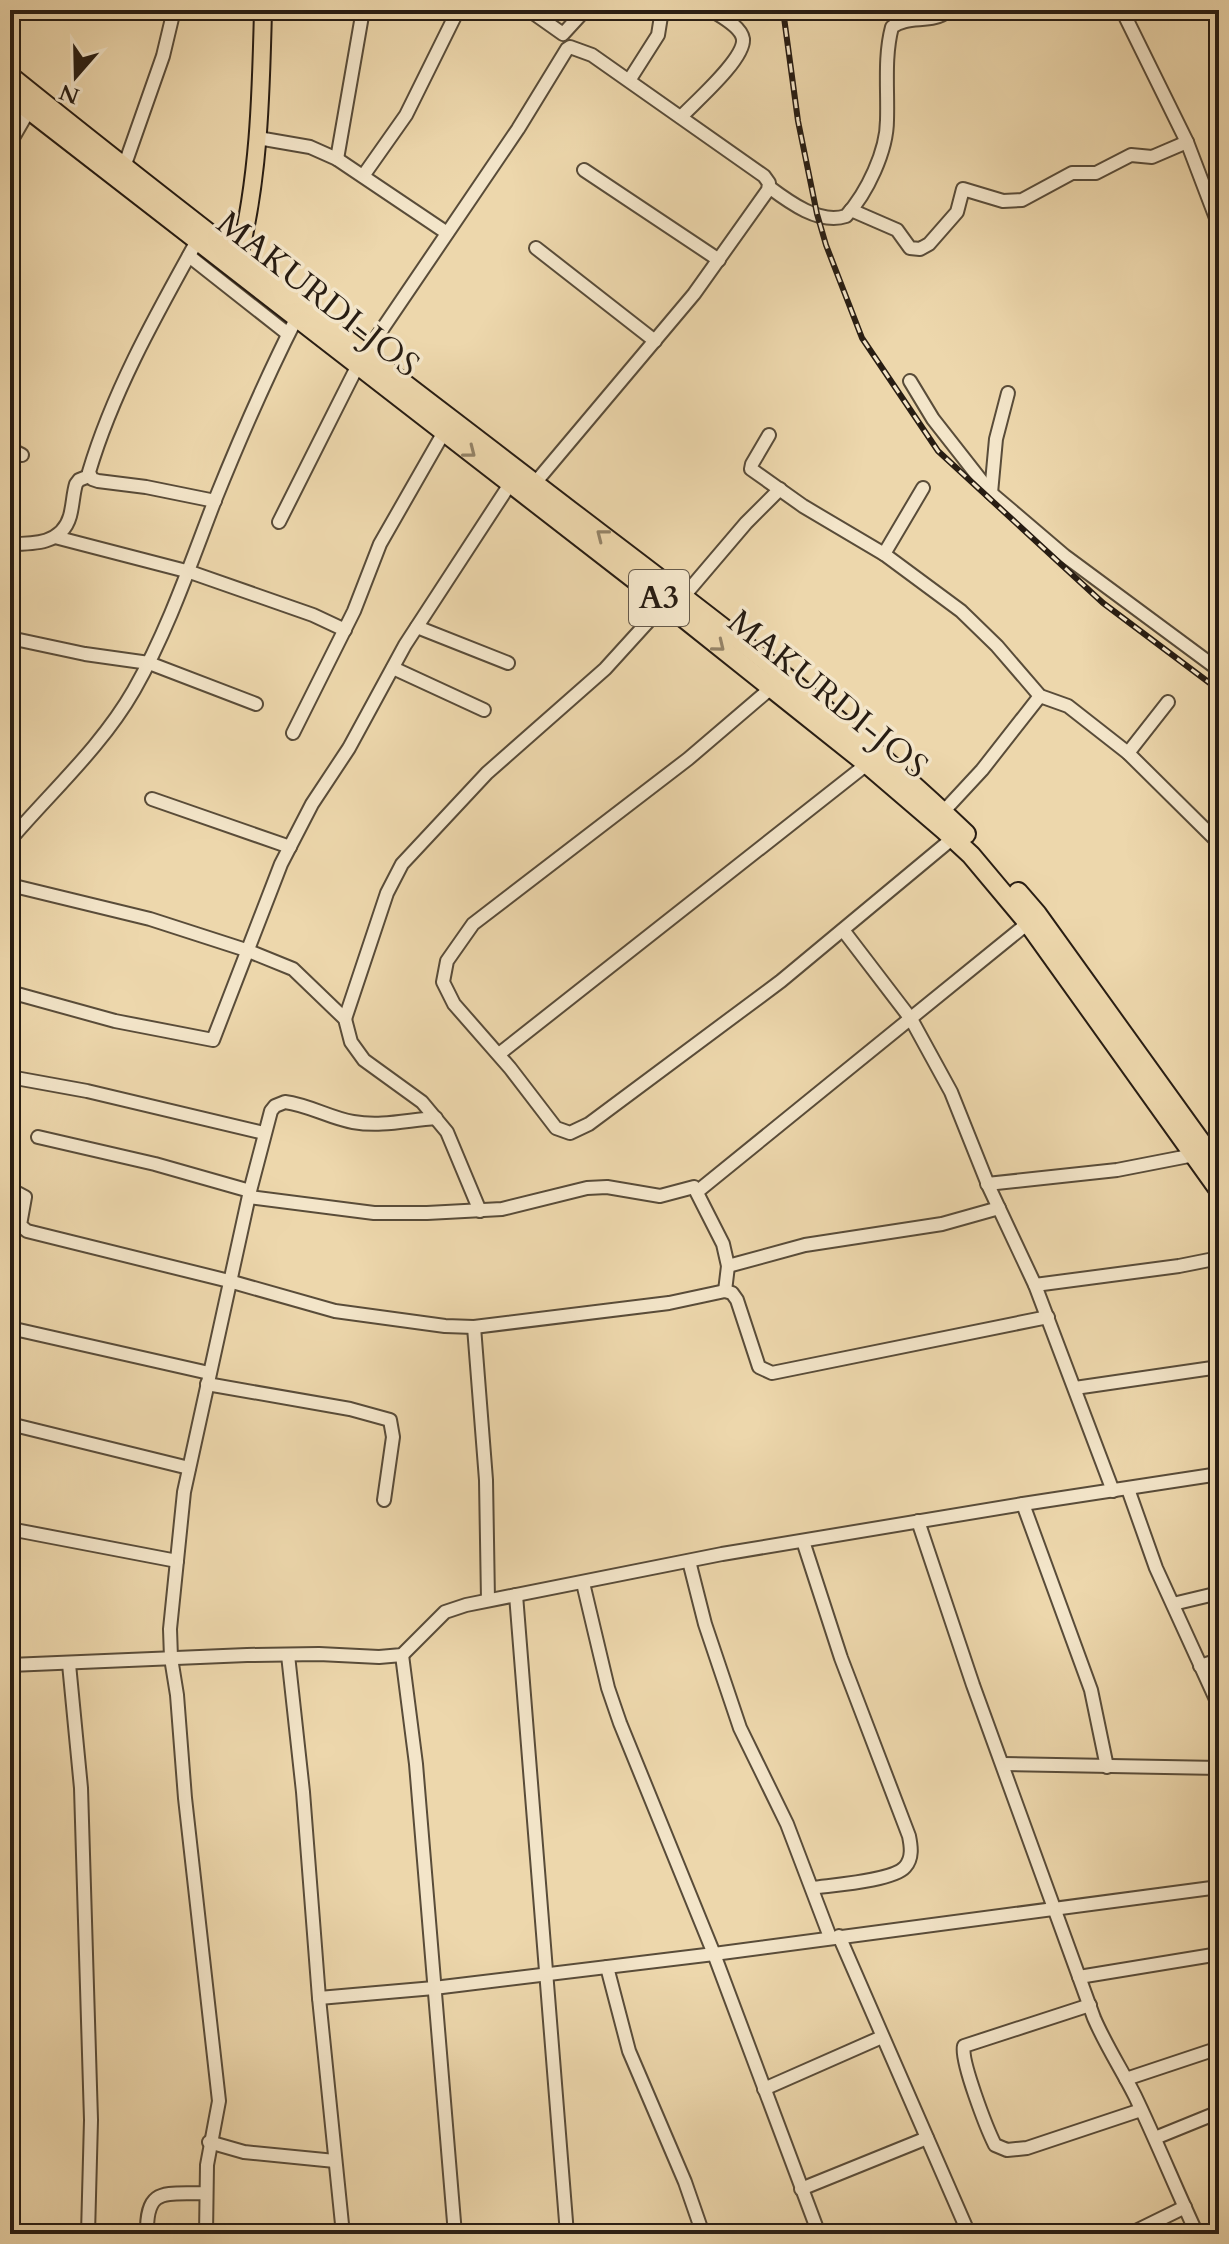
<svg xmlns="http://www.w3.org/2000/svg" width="1229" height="2244" viewBox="0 0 1229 2244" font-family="Cardo,serif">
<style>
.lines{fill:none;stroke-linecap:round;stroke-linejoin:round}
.minor-casing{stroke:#594c39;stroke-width:16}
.major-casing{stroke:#281d13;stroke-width:20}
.highway-casing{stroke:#281d13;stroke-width:22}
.minor{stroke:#f3e5c9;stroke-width:12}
.major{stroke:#edd7ac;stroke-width:16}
.highway{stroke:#edd7ac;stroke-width:18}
.rail-casing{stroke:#281d13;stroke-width:6}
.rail{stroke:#f3e5c9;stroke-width:3;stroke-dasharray:9;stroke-linecap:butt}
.oneway{stroke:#948367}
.labels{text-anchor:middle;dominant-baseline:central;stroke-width:7;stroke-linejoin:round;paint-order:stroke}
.shield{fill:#f3e5c9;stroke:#65594a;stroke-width:2}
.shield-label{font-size:32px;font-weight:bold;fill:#281d13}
.street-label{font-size:34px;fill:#281d13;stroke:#f3e5c9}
</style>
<rect width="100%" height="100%" fill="#edd7ac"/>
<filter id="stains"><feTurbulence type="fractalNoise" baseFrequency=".0025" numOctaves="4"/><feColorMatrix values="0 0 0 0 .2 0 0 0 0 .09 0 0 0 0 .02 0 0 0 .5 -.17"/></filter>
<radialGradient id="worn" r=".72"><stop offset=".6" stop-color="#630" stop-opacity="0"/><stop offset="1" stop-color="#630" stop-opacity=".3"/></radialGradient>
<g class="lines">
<!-- minor casing -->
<g class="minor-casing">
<g id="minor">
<polyline points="529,10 563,34 585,10"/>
<polyline points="1122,10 1187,142 1219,226"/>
<polyline points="630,79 658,35 662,10"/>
<path d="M681,117c14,-15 64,-58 62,-78 -2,-13 -23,-23 -32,-29"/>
<polyline points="258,138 310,147 337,159 447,233"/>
<polyline points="10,143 29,110"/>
<polyline points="337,159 363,10"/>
<polyline points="124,167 163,56 174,10"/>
<polyline points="584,170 719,260"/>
<polyline points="363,176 406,115 458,10"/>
<path d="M769,187c20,15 51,38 77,29 21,-23 41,-65 41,-96 1,-31 -3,-63 5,-93 17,-13 40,-2 57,-17"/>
<polyline points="851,210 897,230 910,248 920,249 929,244 957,212 963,189 1003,201 1022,200 1072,173 1096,173 1131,155 1152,157 1187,142"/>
<path d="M197,241c-41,74 -84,150 -108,231l3,7 6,2 48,6 69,14"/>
<polyline points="536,248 655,341"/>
<polyline points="189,256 288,334"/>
<polyline points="366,353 518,129 567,49 570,47 592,55 764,176 769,183 768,190 694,294 535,483"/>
<polyline points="910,381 933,419 991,493 1065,556 1219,670"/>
<polyline points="769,435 752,464 751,469 803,506 884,554 961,611 997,646 1040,696 1068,706 1128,753 1219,843"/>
<polyline points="10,449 22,455"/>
<polyline points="991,493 996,439 1008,393"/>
<polyline points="279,522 358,365"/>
<polyline points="55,537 190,572 313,615 345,630"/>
<path d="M10,544c24,0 52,0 60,-28 3,-11 3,-22 6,-32l3,-4 10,-4"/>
<polyline points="884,554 923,488"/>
<polyline points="683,597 746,523 780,489"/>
<polyline points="417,627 508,663"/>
<polyline points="10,638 85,654 149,663 256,704"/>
<polyline points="393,668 484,710"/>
<polyline points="777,683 688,759 473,924 447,961 443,982 454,1004 510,1068 556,1128 570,1133 589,1124 781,981 953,838"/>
<polyline points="293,733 354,611 380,544 444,432"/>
<polyline points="1128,753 1168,702"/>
<polyline points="152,799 290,847"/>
<polyline points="943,812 982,770 1040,696"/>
<path d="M10,840c41,-48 92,-94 124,-150 34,-60 56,-125 81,-190 25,-62 52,-124 82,-183"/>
<polyline points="10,885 150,919 246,950 293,969 345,1019 351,1042 364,1060 422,1102 447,1132 480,1211"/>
<polyline points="843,930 911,1019 951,1092 989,1187 1035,1285 1113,1491"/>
<polyline points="10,992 115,1021 213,1040 281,864 312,804 349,748 405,645 510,484"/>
<polyline points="345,1019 387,893 402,864 487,773 605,669 665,603"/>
<polyline points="499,1054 867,764"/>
<polyline points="10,1077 87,1091 264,1133"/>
<polyline points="38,1137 155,1164 250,1191"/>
<polyline points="987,1184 1117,1170 1194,1155"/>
<polyline points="10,1189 25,1197 20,1225 27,1231 229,1281 335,1311 445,1326 474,1327 669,1303 725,1291 732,1293 737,1300 759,1367 772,1373 1048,1317"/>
<polyline points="698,1191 1028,923"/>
<polyline points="249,1197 374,1213 427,1213 502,1209 587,1188 607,1187 660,1196 694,1187 723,1244 728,1266 725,1291"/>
<polyline points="728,1266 805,1245 942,1224 999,1208"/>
<polyline points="1035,1285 1179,1266 1219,1258"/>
<polyline points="474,1327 486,1480 488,1600"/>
<polyline points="10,1328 209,1373"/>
<polyline points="207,1384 350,1409 390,1420 393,1437 384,1500"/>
<polyline points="1075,1388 1219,1367"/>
<polyline points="10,1424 189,1468"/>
<polyline points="1128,1489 1156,1568 1219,1706"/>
<polyline points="1023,1504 1091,1690 1107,1767"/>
<path d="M918,1521l55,164 121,333c12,28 28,52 41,78 22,46 41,93 62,138"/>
<polyline points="10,1529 177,1561"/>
<path d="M803,1541l38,117 68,178c2,10 4,22 -4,31 -12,14 -73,18 -93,21"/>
<polyline points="689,1561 705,1624 740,1728 787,1824 830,1937"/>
<polyline points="583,1583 608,1688 620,1723 714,1954 819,2234"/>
<polyline points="516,1595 567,2234"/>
<polyline points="1173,1604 1219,1593"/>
<polyline points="288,1655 303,1792 319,1998 343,2234"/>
<polyline points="402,1655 416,1764 455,2234"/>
<polyline points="69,1664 81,1788 91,2120 88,2234"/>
<polyline points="10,1665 247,1655 319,1654 379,1657 402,1655 445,1612 466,1605 722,1554 1023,1504 1219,1474"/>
<polyline points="1200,1666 1219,1660"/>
<polyline points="1003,1764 1219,1768"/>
<polyline points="839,1936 969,2234"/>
<polyline points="607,1967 629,2051 685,2182 703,2234"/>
<polyline points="1079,1977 1219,1954"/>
<polyline points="319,1998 434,1988 714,1954 1219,1887"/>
<path d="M1090,2005l-126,41c-4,14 23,83 31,99l12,5 20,-2 114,-38"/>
<polyline points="1126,2079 1219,2048"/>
<polyline points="764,2089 882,2037"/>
<polyline points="1155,2138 1219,2112"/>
<polyline points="209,2142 244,2152 335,2161"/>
<polyline points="801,2189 927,2138"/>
<path d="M147,2234c-1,-49 19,-39 59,-41"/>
<path d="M206,2234l1,-69 12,-64 -34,-303 -8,-103 -6,-37 -1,-29 14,-137 66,-301 21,-80 4,-5 10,-4c24,3 45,16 68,20 29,5 54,-2 83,-4"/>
<polyline points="1130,2234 1185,2207"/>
</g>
</g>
<!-- major casing -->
<g class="major-casing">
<path id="major" d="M237,265c22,-83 24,-170 26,-255"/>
</g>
<!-- highway casing -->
<g class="highway-casing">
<g id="highway">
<path d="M10,76c186,150 377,294 567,440 133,101 268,202 389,318"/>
<polyline points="10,95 665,603 867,764 944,830 971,855 1028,923 1219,1190"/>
<polyline points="1018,892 1037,914 1219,1167"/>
</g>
</g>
<!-- minor -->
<use href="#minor" class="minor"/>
<!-- major -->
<use href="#major" class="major"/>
<!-- highway -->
<use href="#highway" class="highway"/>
<!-- rail casing -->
<g class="rail-casing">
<polyline id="rail" points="783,10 798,121 817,214 826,245 862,338 938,451 1103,603 1219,690"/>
</g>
<!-- rail -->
<use href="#rail" class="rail"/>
</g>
<!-- one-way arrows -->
<defs><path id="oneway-chevron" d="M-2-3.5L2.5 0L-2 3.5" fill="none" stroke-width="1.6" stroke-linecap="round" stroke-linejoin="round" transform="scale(2)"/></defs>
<g class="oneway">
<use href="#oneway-chevron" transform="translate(470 452) rotate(38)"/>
<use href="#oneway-chevron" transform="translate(602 535) rotate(-142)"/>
<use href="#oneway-chevron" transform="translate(719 646) rotate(39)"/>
</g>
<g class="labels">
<!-- shield labels -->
<rect class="shield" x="629" y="570" width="60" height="56" rx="6"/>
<g class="shield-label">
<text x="659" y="598">A3</text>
</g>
<!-- street labels -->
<g class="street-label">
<text transform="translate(318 294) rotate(38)">MAKURDI-JOS</text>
<text transform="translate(828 694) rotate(39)">MAKURDI-JOS</text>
</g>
</g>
<!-- margin -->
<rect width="1229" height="2244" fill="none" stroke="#edd7ac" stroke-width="40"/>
<rect x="12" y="12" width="1205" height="2220" fill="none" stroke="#281d13" stroke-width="4"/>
<rect x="20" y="20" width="1189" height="2204" fill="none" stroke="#281d13" stroke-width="2"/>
<!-- north arrow -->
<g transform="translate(76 76) rotate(200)" stroke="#f3e5c9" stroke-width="6" paint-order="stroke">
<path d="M0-6L14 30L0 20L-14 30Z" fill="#281d13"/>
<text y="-12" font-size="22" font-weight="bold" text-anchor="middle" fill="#281d13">N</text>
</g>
<rect width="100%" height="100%" filter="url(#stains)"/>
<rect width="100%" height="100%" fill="url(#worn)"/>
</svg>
